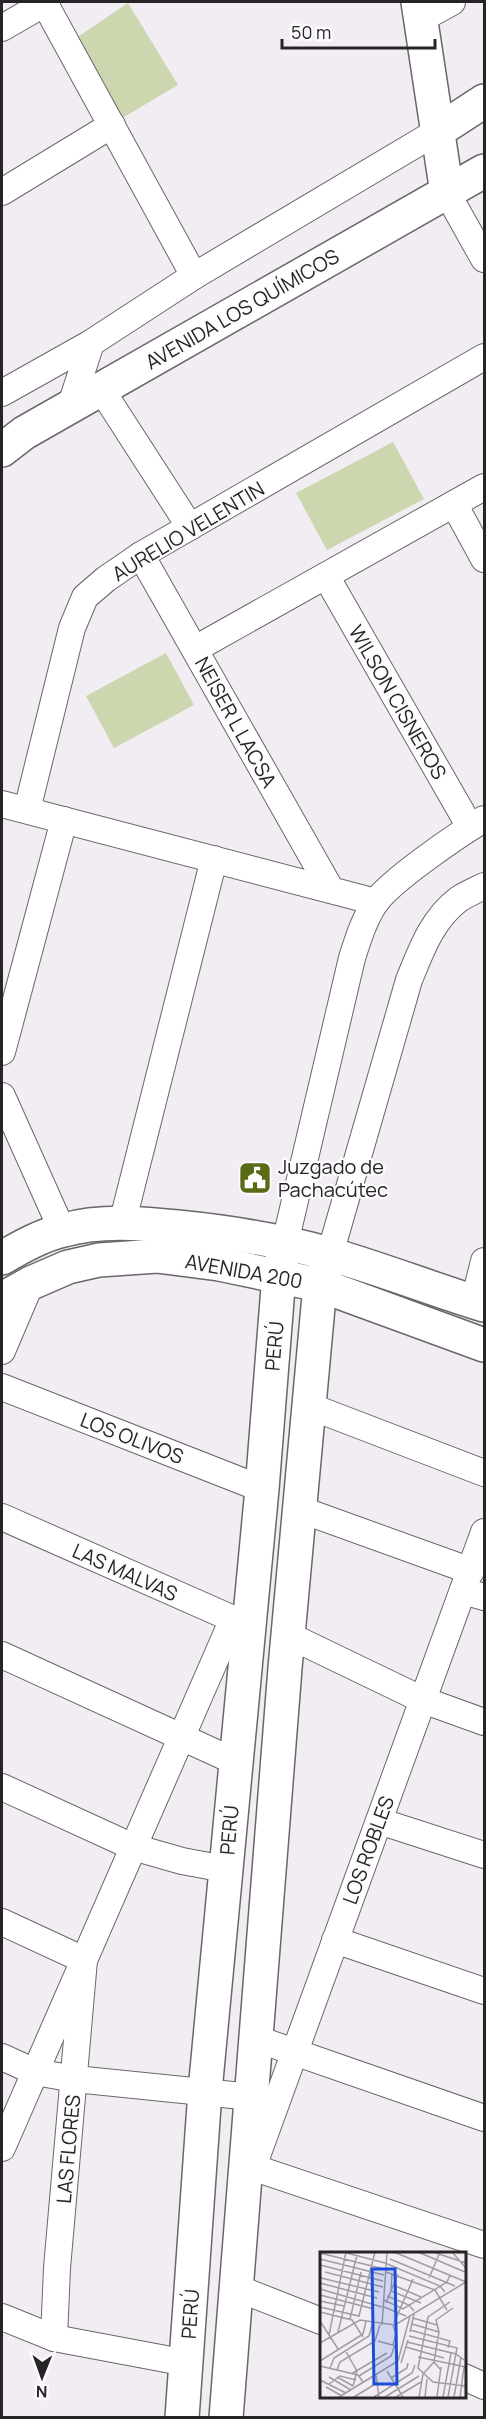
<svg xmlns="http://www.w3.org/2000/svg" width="486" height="2419" viewBox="0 0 486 2419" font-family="Manrope,sans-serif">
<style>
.green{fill:#ccd7b0}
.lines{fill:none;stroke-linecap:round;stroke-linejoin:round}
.street-casing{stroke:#6a666b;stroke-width:28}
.secondary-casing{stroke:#6a666b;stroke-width:36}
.primary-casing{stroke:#6a666b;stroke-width:36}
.street{stroke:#fff;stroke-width:26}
.secondary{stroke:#fff;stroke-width:33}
.primary{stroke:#fff;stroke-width:33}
.labels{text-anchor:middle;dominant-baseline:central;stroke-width:4.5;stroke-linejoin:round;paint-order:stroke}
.street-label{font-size:20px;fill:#262426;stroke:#fefbff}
.poi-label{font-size:20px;fill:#262426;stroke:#fefbff;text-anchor:start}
.inset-road{fill:none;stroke:#a09da1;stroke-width:1.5}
.view{fill:#1d4ed8;fill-opacity:0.15;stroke:#1d4ed8;stroke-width:3}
.inset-edge{fill:none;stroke:#262426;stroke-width:3}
</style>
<rect width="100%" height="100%" fill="#f2edf3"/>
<!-- green -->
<g class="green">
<polygon points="128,3 178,85 119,120 73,40"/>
<polygon points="393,442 424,499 327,550 296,493"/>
<polygon points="166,653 194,705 114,748 86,696"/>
</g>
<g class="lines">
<!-- street casing -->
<g class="street-casing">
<g id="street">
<polyline points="44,2 194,276"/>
<polyline points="421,19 452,2"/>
<polyline points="2,28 47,2"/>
<polyline points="2,192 112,125"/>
<polyline points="447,193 484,259"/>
<polyline points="101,389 190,527"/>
<polyline points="2,393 91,343"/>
<polyline points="70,408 91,343 194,276 438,131"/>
<polyline points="454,504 484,559"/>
<polyline points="141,555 331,890"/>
<polyline points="326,576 470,827"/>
<polyline points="195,649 484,487"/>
<polyline points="2,804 376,902"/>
<polyline points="27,810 72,628 85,597 106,579 141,555 484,357"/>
<polyline points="2,1052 64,820"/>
<polyline points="2,1096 62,1230"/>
<polyline points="122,1224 214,859"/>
<path d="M285,1243l67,-285c6,-19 12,-38 23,-55 16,-23 84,-69 109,-84"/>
<path d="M330,1254l79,-274c12,-29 23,-61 50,-81 8,-5 17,-9 25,-13"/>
<polyline points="474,1302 484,1261"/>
<polyline points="2,1351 31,1283"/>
<polyline points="2,1387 262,1489"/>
<polyline points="309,1406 484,1473"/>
<polyline points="299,1509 471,1571"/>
<polyline points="2,1517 249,1626"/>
<polyline points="463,1591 484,1597"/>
<polyline points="288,1635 423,1700 484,1722"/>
<polyline points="2,1655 236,1762"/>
<polyline points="2,1787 133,1847 182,1861 225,1869"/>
<polyline points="379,1821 484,1855"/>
<polyline points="2,1922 84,1960 57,2268 54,2338"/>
<polyline points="335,1940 484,1991"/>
<polyline points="257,2039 484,2118"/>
<polyline points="2,2057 35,2072 75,2079 252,2097"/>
<polyline points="2,2148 233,1619"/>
<polyline points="254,2164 484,1532"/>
<polyline points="246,2165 484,2245"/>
<polyline points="237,2288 321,2321"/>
<polyline points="2,2317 54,2338 187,2363"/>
<polyline points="464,2377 484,2386"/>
</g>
</g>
<!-- secondary casing -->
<g class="secondary-casing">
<g id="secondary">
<polyline points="418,2 447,193"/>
<polyline points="438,131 484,101"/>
<polyline points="2,450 24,433 484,171"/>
<polyline points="182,2418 205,2091 262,1489 279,1275 284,1250"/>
<polyline points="226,2418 285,1668 320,1285 329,1258"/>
</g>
</g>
<!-- primary casing -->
<g class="primary-casing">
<g id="primary">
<path d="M2,1258c19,-11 40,-23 62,-28 36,-10 75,-7 113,-3 51,5 102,13 152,27 52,15 103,35 155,51"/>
<polyline points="2,1299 31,1283 68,1267 99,1260 157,1256 219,1264 320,1285 484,1345"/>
</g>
</g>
<!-- street -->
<use href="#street" class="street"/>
<!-- secondary -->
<use href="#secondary" class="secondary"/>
<!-- primary -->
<use href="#primary" class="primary"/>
</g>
<!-- icons -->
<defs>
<g id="civic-square" transform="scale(1.725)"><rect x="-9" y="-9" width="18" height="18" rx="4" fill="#5a6b16" stroke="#fefbff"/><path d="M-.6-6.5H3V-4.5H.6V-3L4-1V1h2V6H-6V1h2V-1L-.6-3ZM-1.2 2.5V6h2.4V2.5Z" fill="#fff"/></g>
</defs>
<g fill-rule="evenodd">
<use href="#civic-square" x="255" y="1178"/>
</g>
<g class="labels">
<!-- street labels -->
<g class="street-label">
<text transform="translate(242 309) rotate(-30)">AVENIDA LOS QUÍMICOS</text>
<text transform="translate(188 531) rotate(-31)">AURELIO VELENTIN</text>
<text transform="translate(398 702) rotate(60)">WILSON CISNEROS</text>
<text transform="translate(236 722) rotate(61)">NEISER L LACSA</text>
<text transform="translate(244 1271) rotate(10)">AVENIDA 200</text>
<text transform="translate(274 1346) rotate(-85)">PERÚ</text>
<text transform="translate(132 1438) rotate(21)">LOS OLIVOS</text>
<text transform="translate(125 1572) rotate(24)">LAS MALVAS</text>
<text transform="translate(229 1830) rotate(-85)">PERÚ</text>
<text transform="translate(368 1850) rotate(-70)">LOS ROBLES</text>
<text transform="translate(68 2149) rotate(-85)">LAS FLORES</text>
<text transform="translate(190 2314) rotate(-86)">PERÚ</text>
</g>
<!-- poi labels -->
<g class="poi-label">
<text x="278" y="1166">Juzgado de<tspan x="278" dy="23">Pachacútec</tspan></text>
</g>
</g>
<!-- overview -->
<g transform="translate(320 2252)">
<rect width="146" height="146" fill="#f2edf3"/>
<path class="inset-road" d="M23,0l42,11 55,23 5,6M74,0l72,30M98,0l47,20M113,0l33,11M132,0l14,16M0,1l64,16M0,7l64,16M70,7l65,27M0,13l63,16M5,20l58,15M66,20l49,18 12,20M72,21l-1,18 30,12M1,26l58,14M109,26l11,-26M0,31l57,15M73,33l28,12M0,37l62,18M0,43l54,14M67,44l22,9 5,6M64,48l19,9 44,-27 3,-7M0,49l24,5M130,50l-22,15 -10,51 15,14 33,4M66,51l12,-29M0,55l39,9 16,-64M64,55l22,9M0,60l32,8 11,17M93,66l24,7M30,67l11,-47M0,69l18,28M74,71l19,-44M92,72l27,8M62,73l5,-73M73,74l3,7 -3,12M90,78l40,11 -2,7M18,80l19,-77M90,80l4,-18M9,83l17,-83M89,84l48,12 -9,49M58,89l18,5M87,90l49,12 8,6M0,91l40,-23 35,5 71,-43M86,95l38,11M25,98l12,21 -4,15M98,105l48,10M0,109l43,-27 3,-13M81,111l7,-23M0,114l38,9 5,7M10,116l4,-10 35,-22 4,-14M120,117l-6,-7 5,-30 -3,-12 17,-12M17,118l3,-8 35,-21 5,-16M67,119l16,26M31,122l36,-21M56,123l3,22M39,124l32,-20 4,-11M9,125l22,13M17,125l16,9M71,126l16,-10 1,-5M0,128l26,13M9,132l11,-8 16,4M6,135l16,9M19,145l59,-36 12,-45M34,145l23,-14M54,145l38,-24 3,-8M65,145l34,-21M76,145l25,-15M99,145l4,-23 11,-12M105,145l2,-18M117,145l4,-30M123,145l8,-44M134,145l7,-40M140,145l4,-30"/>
<path class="view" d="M52,17h23l2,115h-23z"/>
<rect width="146" height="146" class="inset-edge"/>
</g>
<!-- border -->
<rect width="486" height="2419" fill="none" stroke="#262426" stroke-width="6"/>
<!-- north arrow -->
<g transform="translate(42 2377) rotate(181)" stroke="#fefbff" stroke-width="4.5" paint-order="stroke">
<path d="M0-4.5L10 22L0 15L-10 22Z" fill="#262426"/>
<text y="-9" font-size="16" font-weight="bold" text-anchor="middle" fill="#262426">N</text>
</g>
<!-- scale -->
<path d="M282 39v9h153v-9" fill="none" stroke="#262426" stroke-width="3"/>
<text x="291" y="39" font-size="18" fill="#262426" stroke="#fefbff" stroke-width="4.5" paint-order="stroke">50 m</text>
</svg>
